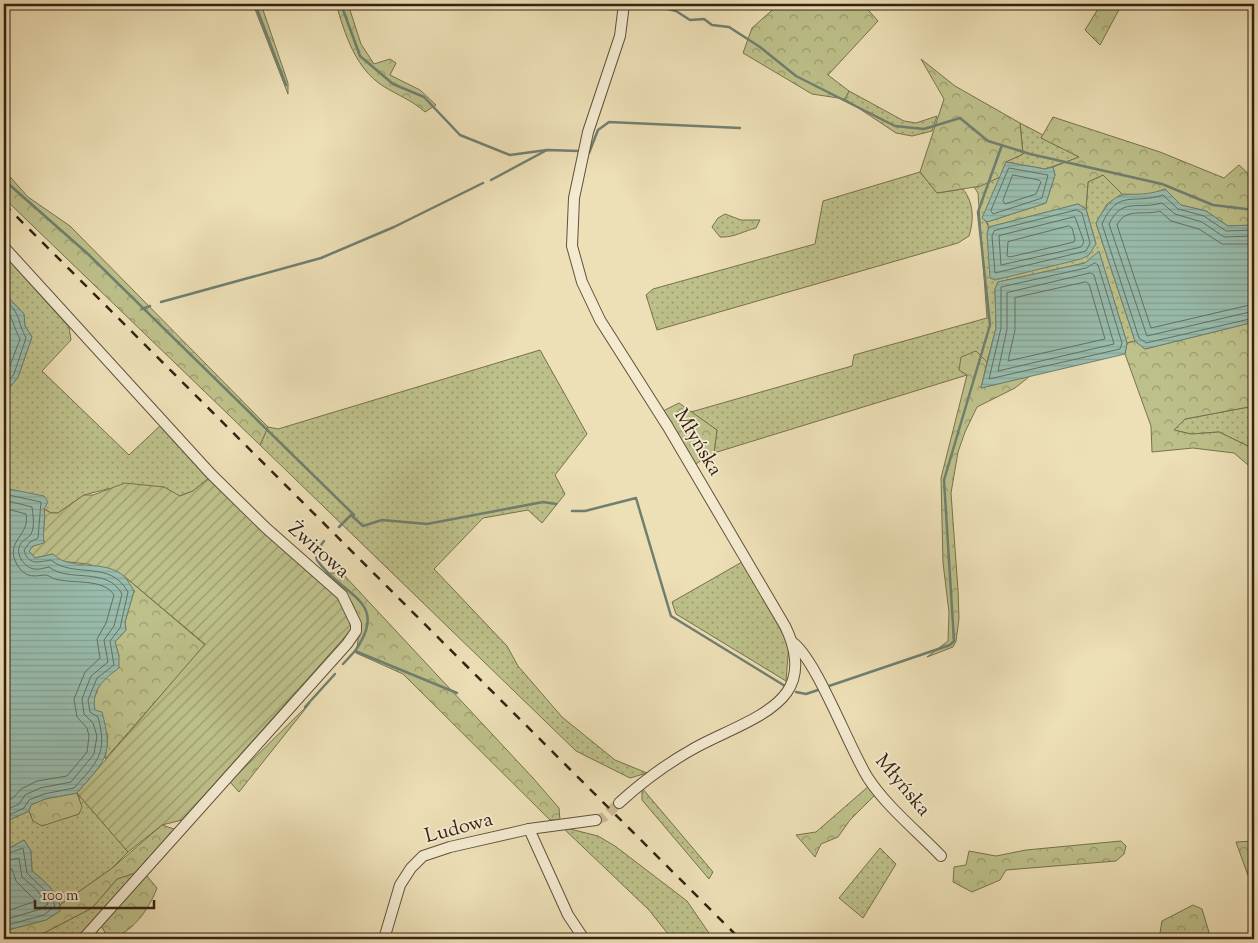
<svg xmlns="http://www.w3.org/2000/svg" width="1258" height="943" viewBox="0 0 1258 943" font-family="'Sorts Mill Goudy',serif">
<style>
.grass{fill:url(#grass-dots);stroke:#78714e}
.forest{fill:url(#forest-crowns);stroke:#78714e}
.garden{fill:url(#garden-furrows);stroke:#78714e}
.water{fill:url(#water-rules);stroke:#707f70}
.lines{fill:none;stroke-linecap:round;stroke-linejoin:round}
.shore{stroke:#667060;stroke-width:1}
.stream{stroke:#707f70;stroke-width:2.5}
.minor-tunnel{stroke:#c8b995;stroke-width:10;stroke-dasharray:10 5;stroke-linecap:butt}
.minor-casing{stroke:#62513b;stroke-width:12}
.minor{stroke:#f3ead0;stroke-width:10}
.rail{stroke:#332212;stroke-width:2.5;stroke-dasharray:9 9;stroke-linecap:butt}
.labels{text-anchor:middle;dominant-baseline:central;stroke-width:4;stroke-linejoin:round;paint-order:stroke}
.street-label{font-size:20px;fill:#332212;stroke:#f3ead0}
</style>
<defs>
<pattern id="grass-dots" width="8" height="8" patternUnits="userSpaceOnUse" patternTransform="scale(1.25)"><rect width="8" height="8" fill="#bdc08a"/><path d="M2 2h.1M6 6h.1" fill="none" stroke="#9a9c6f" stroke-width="1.8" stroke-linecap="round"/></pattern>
<pattern id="forest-crowns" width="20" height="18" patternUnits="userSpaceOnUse" patternTransform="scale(1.25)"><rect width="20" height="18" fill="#bdc08a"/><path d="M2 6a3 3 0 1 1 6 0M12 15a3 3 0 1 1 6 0" fill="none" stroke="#9a9c6f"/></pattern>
<pattern id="garden-furrows" width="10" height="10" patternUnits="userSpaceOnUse" patternTransform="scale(1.25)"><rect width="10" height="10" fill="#bdc08a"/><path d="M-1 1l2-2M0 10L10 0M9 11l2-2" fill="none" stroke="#9a9c6f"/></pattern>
<pattern id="water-rules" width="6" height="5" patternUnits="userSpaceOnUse" patternTransform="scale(1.25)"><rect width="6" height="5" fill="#99bdae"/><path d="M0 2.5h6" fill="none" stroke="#84a295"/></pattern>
</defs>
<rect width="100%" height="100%" fill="#eddfb6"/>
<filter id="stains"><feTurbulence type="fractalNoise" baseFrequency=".004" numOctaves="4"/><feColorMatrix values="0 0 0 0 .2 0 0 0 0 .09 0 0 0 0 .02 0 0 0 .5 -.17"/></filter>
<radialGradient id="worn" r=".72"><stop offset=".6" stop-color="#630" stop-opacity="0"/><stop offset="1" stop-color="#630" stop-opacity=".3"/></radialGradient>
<!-- grass -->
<g class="grass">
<polygon points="849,91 904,121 916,123 937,116 932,131 912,136 896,133 845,99"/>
<polygon points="1020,123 1043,135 1041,138 1080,157 1045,169 1006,162 1023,154"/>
<path d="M920,172l17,21 26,-4c11,14 11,31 6,47l-11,7 -301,87 -11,-35 7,-6 162,-45 8,-43z"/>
<polygon points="1103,175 1122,194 1107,204 1096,223 1135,341 1127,343 1099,252 1085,263 998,282 995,289 996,328 987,362 976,351 967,375 714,453 717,430 691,412 852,366 854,355 987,318 978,193 974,187 1000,177 983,217 989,227 987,234 1096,244 1086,209 1088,182"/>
<path d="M725,214l16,6h19l-4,8c-12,3 -23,10 -36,9l-8,-10 6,-9z"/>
<polygon points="4,255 69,327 71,340 42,371 129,455 162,424 209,478 193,491 179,496 164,487 107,489 84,495 58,513 51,513 21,493 4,488 4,394 18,377 32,337 25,326 24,314 4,293"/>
<polygon points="540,350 587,434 555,475 565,494 542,523 528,510 483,518 434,569 507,646 518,666 562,717 615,760 647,773 630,778 576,751 260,445 268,427 278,429"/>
<polygon points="1254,406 1254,449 1219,432 1191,434 1173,430 1185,419"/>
<polygon points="742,562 789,644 786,681 676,614 672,602"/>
<polygon points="642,788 713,872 709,879 642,800"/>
<path d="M77,793l51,59 -17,17 -51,36c-5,-14 -16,-25 -28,-34l-1,-20 -7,-11 -20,11v-10l3,-4 -3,-7 5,-10 20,-9 4,10 26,-1 20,-6v-17z"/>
<polygon points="562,827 598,836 615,846 687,901 713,939 672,939 649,910"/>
<polygon points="880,848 896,864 863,918 839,898"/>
<polygon points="135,873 76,939 22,938 40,935 92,908 117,879"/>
</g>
<!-- forest -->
<g class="forest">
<polygon points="253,4 261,4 288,83 288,94"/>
<path d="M336,4h12l13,40 13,20 16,-5 6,4 -6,12 30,15 16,15 -11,7c-13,-12 -28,-17 -42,-26 -28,-18 -38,-52 -47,-82z"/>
<polygon points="779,4 863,4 878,21 828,75 849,91 845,99 812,94 743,53 752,28"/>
<polygon points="1101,4 1122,4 1100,45 1085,30"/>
<polygon points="921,59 955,86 1020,123 1023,154 1006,162 1000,177 981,186 937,193 920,172 944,99"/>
<polygon points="1053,117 1160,152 1224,178 1239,165 1254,179 1254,225 1228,226 1206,211 1181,205 1165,189 1149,195 1122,194 1103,175 1088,182 1086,209 1078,204 989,227 987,222 1046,203 1055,175 1053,167 1079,157 1041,138"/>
<polygon points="4,170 28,197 70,226 268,427 260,445 4,198"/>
<polygon points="1254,322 1254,406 1185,419 1174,430 1191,434 1219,432 1254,449 1254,470 1234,453 1193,448 1152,452 1151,426 1125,354 1127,343 1135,341 1145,349"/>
<polygon points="976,351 987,362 981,388 1030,376 1015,388 977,407 965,432 958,452 951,493 958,590 959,619 956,641 953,647 927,657 948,641 949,612 943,563 941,478 967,375 959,370 961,357"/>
<polygon points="679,403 717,430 714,453 694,465 661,412"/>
<path d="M325,573h17l191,205 26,30 1,12h-10l-147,-146 -47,-21c8,-40 -2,-54 -31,-80z"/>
<polygon points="124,576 205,645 105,759 108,735 95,711 93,701 101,681 119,656 115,642 126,630 125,622 134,591"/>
<polygon points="310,703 239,792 230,782"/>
<polygon points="870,785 877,793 850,820 838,837 821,844 815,857 796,835 816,832"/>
<polygon points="77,793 82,807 79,814 42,826 33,821 29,811 31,805 45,799"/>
<polygon points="162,825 174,829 135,873 117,879 92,908 40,935 18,939 4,939 4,931 46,920 60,911 60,905 111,869"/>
<polygon points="1121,841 1126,846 1124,854 1116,861 1006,870 1000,880 972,892 953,882 954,867 966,865 969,851 996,856 1026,850"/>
<polygon points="1254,841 1254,892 1236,842"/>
<path d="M146,875l11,13c-8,21 -25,46 -48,51l-8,-13z"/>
<polygon points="1193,905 1202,909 1211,939 1159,939 1162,921"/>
</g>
<!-- garden -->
<path class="garden" d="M209,478l130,120 11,19 1,13 -169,190 -20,5 -34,27 -51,-59 128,-149 -81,-68 -36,-12 -28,-3 -7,-7 -18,4 -6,-7 4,-5 11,-4c-2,-12 2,-21 0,-33l7,4h7l26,-18h9l32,-12 39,4 16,9 13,-5z"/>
<!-- water -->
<g class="water">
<polygon points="1006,162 1045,169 1053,167 1055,175 1046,203 987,222 982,218"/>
<path d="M1165,189l16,16 25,6 22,15 26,-1v97l-109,27 -10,-8 -39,-118c24,-44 31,-20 69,-34z"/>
<polygon points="1078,204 1086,209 1096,244 1089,255 1081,259 995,280 990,278 987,234 989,227"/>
<polygon points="1099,251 1127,343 1125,354 981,388 996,328 995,289 998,282 1085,263"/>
<polygon points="4,293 24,314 25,326 32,337 18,377 4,394"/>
<path d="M4,488l40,8 4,6 -4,7c2,12 -2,21 0,34l-11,3 -4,5 6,7 18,-4c17,18 52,4 72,23 3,4 6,9 9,14l-9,31 1,8 -11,12 4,14v12c-15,11 -28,22 -24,42l7,2c12,45 3,48 -25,81l-32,6 -14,6 -2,6 -20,9 -5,10 3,7 -3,4z"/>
<path d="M24,840l7,11 1,20c12,10 29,23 28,40l-14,9 -42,11v-80z"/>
</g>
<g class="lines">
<!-- shore -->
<g class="shore">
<polygon points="1009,168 1048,175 1042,198 993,214 991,211"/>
<polygon points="1013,175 1039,180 1041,182 1036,194 1005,204 1003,201"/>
<polygon points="1077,210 1082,213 1090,243 1086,251 995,273 992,236 994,231"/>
<polygon points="1075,217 1084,242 1081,247 1001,265 999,236"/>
<polygon points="1069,226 1072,228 1075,239 1074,242 1010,257 1007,256 1008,242"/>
<path d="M1254,230l-28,1 -22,-15 -26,-7 -15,-14c-30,10 -45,-7 -61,29l37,114 7,5 108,-25"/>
<path d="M1254,236l-30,1 -22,-15 -27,-8 -13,-11c-25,7 -40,-6 -53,21l38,112 107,-25"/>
<path d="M1254,244h-32l-23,-15 -28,-8 -11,-10c-17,5 -34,-4 -43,14l34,103 103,-24"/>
<polygon points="1095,263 1098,265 1122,343 1120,349 989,379 1001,328 1001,287 1086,268"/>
<polygon points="1091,273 1094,275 1114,344 998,371 1007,329 1007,293"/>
<polygon points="1086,282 1089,284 1105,339 1008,361 1015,330 1015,298"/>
<path d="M4,299c18,16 12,20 22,39l-12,36 -10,13"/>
<path d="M4,308c10,9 9,19 16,31l-12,32 -4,6"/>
<path d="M4,494l37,8 -3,36 -8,4 -6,8c4,16 15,12 27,10 23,19 59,-1 77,32l-8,36 -10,13 4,24 -17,13 -9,22 2,12 8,5c10,37 -1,45 -24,71l-30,6 -15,6 -5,8 -17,8 -3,4"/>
<path d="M4,500l28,7c1,8 3,20 -1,27 -2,4 -9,6 -11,11 -5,9 4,22 14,24 4,1 10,-1 15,-2 20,16 58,-1 73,27l-8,32 -10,14 4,22 -17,14 -9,23 2,15 9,9 4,13 -3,18 -23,28 -31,6 -15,7 -6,9 -15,7"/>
<path d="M4,508l22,6c5,23 -26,28 -6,55 8,9 14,7 25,6 4,0 6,3 10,4 17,5 49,-1 59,16l-8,28 -9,16 3,19 -15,14 -11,27 3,18 10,11 2,8 -2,16 -20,24 -30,5 -16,8 -8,9 -9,4"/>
<path d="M4,855l19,-7 4,25c10,11 23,19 28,33l-11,9 -40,11"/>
<polyline points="4,861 19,858 22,877 35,888 48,904 41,909 4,920"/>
<polyline points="4,869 12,869 16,881 36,901 4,912"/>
</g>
<!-- stream -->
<g class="stream">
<polyline points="255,4 286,85"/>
<polyline points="341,4 360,56 393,84 424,97 460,135 510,155 547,150"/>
<polyline points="648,4 676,11 690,20 704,19 712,25 729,27 760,47 796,76 895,126 924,129 960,118 988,141 1030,154 1162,184 1213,205 1254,210"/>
<polyline points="589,153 598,130 609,122 740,128"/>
<polyline points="4,180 88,254 354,515"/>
<polyline points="491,180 547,150 579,151"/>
<polyline points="161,302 321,258 394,227 483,183"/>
<polyline points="142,309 150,306"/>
<polyline points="572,511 585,511 636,498 671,616 785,686"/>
<polyline points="339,527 351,515 363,526 382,520 427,524 543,502 556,504"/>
<path d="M324,541l-9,12 2,7c25,37 74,40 38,91l102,42"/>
<polyline points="343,664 355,651"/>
<polyline points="829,686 950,645 954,641 944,480 990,325 978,212 1002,145"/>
<polyline points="796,692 806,694 818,690"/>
<polyline points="305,707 335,674"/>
</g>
<!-- minor-tunnel -->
<polyline class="minor-tunnel" points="596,820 604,817 619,803"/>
<!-- minor casing -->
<g class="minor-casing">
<g id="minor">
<polyline points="4,247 211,474 266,528 342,595 356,624 356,631 347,644 83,939"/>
<path d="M792,642c24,16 57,106 76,136 19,29 49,53 73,78"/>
<path d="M619,803c23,-21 47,-39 74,-54 27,-16 76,-31 94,-57 14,-20 8,-46 -2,-66l-117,-199 -68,-107 -18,-38 -10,-36 2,-48 14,-66 32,-96 4,-32"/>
<polyline points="529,829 568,915 584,939"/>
<polyline points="384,939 400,885 411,868 423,856 450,847 529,829 596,820"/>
</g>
</g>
<!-- minor -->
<use href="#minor" class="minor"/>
<!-- rail -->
<polyline class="rail" points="4,204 740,939"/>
</g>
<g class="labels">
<!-- street labels -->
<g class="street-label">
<text transform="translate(697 443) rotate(59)">Młyńska</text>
<text transform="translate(318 551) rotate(41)">Żwirowa</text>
<text transform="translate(902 786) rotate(50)">Młyńska</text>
<text transform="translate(459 829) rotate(-15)">Ludowa</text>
</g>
</g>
<!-- margin -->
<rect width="1258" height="943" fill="none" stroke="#eddfb6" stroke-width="20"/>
<rect x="5" y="5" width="1248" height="933" fill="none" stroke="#332212" stroke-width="2.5"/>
<rect x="10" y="10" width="1238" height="923" fill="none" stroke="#332212"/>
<!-- scale -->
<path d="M35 900v8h119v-8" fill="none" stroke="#332212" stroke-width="2.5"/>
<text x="42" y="900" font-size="15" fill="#332212" stroke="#f3ead0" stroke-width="4" paint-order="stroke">100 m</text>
<rect width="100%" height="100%" filter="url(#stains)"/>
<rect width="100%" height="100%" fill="url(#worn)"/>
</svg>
